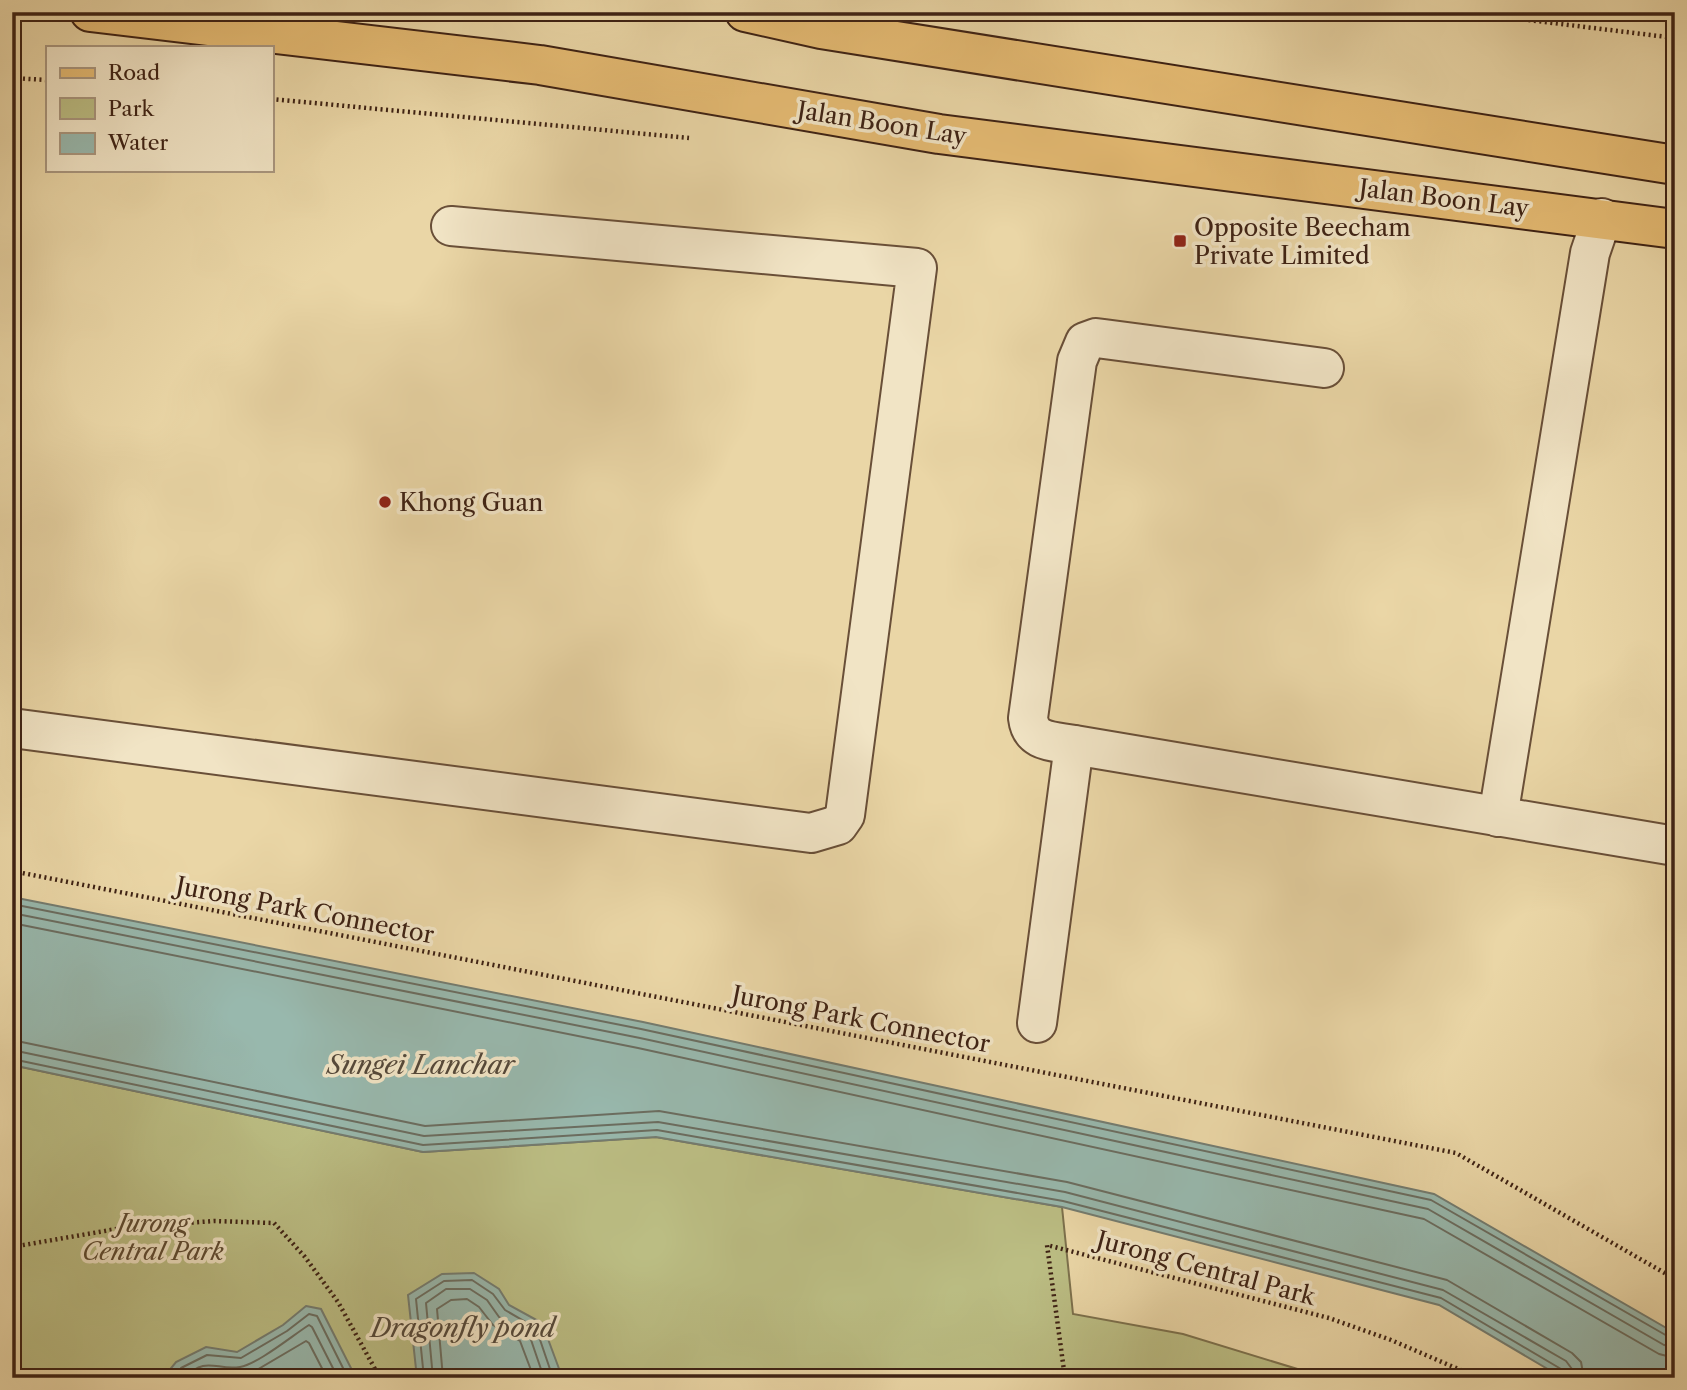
<svg xmlns="http://www.w3.org/2000/svg" width="1687" height="1390" viewBox="0 0 1687 1390" font-family="'Libre Caslon Text',serif">
<style>
.green{fill:#bbbd83;stroke:#7c704c;stroke-width:2}
.water{fill:#98b8ad;stroke:#747c70;stroke-width:2}
.lines{fill:none;stroke-linecap:round;stroke-linejoin:round}
.shore{stroke:#6b6d60;stroke-width:2}
.minor-casing{stroke:#694f38;stroke-width:42}
.major-casing{stroke:#3e2214;stroke-width:42}
.path{stroke:#3e2214;stroke-width:4.5;stroke-dasharray:2 3.5;stroke-linecap:butt}
.minor{stroke:#f1e4c5;stroke-width:38}
.major{stroke:#e5bb73;stroke-width:38}
.poi-dot{fill:#8f2418;stroke:#f1e4c5;stroke-width:2.5}
.labels{text-anchor:middle;dominant-baseline:central;stroke-width:7;stroke-linejoin:round;paint-order:stroke}
.street-label{font-size:24px;fill:#3e2214;stroke:#f1e4c5}
.poi-label{font-size:24px;fill:#3e2214;stroke:#f1e4c5;text-anchor:start}
.park-label{font-size:24px;font-style:italic;fill:#5d4930;stroke:#f1e4c5}
.water-label{font-size:26px;font-style:italic;fill:#54483a;stroke:#f1e4c5}
</style>
<rect width="100%" height="100%" fill="#ead6a6"/>
<filter id="stains"><feTurbulence type="fractalNoise" baseFrequency=".00286" numOctaves="4"/><feColorMatrix values="0 0 0 0 .2 0 0 0 0 .09 0 0 0 0 .02 0 0 0 .5 -.17"/></filter>
<radialGradient id="worn" r=".72"><stop offset=".6" stop-color="#630" stop-opacity="0"/><stop offset="1" stop-color="#630" stop-opacity=".3"/></radialGradient>
<!-- green -->
<polygon class="green" points="12,1065 423,1152 656,1137 1062,1207 1073,1314 1183,1334 1327,1378 12,1378"/>
<!-- water -->
<g class="water">
<polygon points="12,897 643,1022 1434,1194 1675,1333 1675,1378 1563,1378 1439,1305 1062,1207 656,1137 423,1152 12,1065"/>
<polygon points="474,1273 499,1289 509,1305 542,1323 561,1374 558,1378 417,1378 408,1295 442,1274"/>
<polygon points="306,1306 321,1309 356,1378 163,1378 176,1362 206,1347 237,1352 283,1325"/>
</g>
<g class="lines">
<!-- shore -->
<g class="shore">
<polyline points="12,904 641,1029 1431,1200 1669,1337 1675,1338"/>
<polyline points="12,913 640,1038 1428,1209 1664,1345 1675,1347"/>
<polyline points="12,923 638,1048 1424,1219 1659,1354 1675,1358"/>
<polyline points="12,1040 425,1126 659,1111 1067,1182 1447,1280 1572,1353 1581,1362 1584,1378"/>
<polyline points="12,1050 424,1136 658,1122 1065,1192 1443,1290 1566,1361 1572,1369 1574,1378"/>
<polyline points="12,1059 423,1145 657,1130 1063,1201 1441,1298 1561,1369 1565,1378"/>
<polyline points="173,1378 181,1368 207,1355 241,1358 287,1331 309,1314 317,1316 348,1378"/>
<path d="M184,1378c23,-23 32,-7 56,-11 18,-3 53,-32 69,-42l3,2 26,51"/>
<polyline points="239,1378 250,1374 306,1341 309,1343 327,1378"/>
<polyline points="424,1378 416,1299 444,1281 472,1280 493,1294 505,1310 536,1328 553,1378"/>
<polyline points="433,1378 426,1303 446,1289 470,1289 487,1300 499,1317 529,1334 544,1378"/>
<polyline points="443,1378 437,1309 451,1300 467,1299 479,1307 493,1325 520,1341 534,1378"/>
</g>
<!-- minor casing -->
<g class="minor-casing">
<g id="minor">
<path d="M1324,368l-220,-29 -8,-1 -11,4 -8,19 -49,357c3,25 25,23 46,27l601,101"/>
<polyline points="12,728 811,833 838,825 845,815 917,268 451,226"/>
<polyline points="1498,817 1590,253 1602,218"/>
<polyline points="1037,1023 1074,745"/>
</g>
</g>
<!-- major casing -->
<g class="major-casing">
<g id="major">
<polyline points="90,12 540,65 939,134 1675,229"/>
<polyline points="745,12 821,29 1675,165"/>
</g>
</g>
<!-- path -->
<g class="path">
<polyline points="1463,12 1675,38"/>
<polyline points="12,78 47,80"/>
<polyline points="271,99 689,138"/>
<polyline points="12,871 1456,1153 1675,1279"/>
<polyline points="12,1247 128,1227 215,1221 274,1223 305,1257 338,1302 380,1378"/>
<polyline points="1065,1378 1047,1245 1329,1318 1391,1340 1479,1378"/>
</g>
<!-- minor -->
<use href="#minor" class="minor"/>
<!-- major -->
<use href="#major" class="major"/>
</g>
<!-- markers -->
<g class="poi-dot">
<rect x="1173" y="234" width="14" height="14" rx="3.5"/>
<circle cx="385" cy="502" r="7"/>
</g>
<g class="labels">
<!-- street labels -->
<g class="street-label">
<text transform="translate(882 123) rotate(9)">Jalan Boon Lay</text>
<text transform="translate(1444 198) rotate(7)">Jalan Boon Lay</text>
<text transform="translate(305 910) rotate(11)">Jurong Park Connector</text>
<text transform="translate(861 1019) rotate(11)">Jurong Park Connector</text>
<text transform="translate(1206 1268) rotate(15)">Jurong Central Park</text>
</g>
<!-- poi labels -->
<g class="poi-label">
<text x="1194" y="227">Opposite Beecham<tspan x="1194" dy="28">Private Limited</tspan></text>
<text x="399" y="502">Khong Guan</text>
</g>
<!-- park labels -->
<g class="park-label">
<text x="153" y="1223">Jurong<tspan x="153" dy="28">Central Park</tspan></text>
</g>
<!-- water labels -->
<g class="water-label">
<text x="421" y="1065">Sungei Lanchar</text>
<text x="463" y="1328">Dragonfly pond</text>
</g>
</g>
<!-- margin -->
<rect width="1687" height="1390" fill="none" stroke="#ead6a6" stroke-width="42"/>
<rect x="14" y="14" width="1659" height="1362" fill="none" stroke="#3e2214" stroke-width="3.5"/>
<rect x="21" y="21" width="1645" height="1348" fill="none" stroke="#3e2214" stroke-width="2"/>
<!-- legend -->
<rect x="46" y="46" width="228" height="126" fill="#f1e4c5" stroke="#a9967e" stroke-width="2"/>
<rect x="60" y="68" width="35" height="10" fill="#e5bb73" stroke="#a9967e" stroke-width="2"/>
<text x="108" y="80" font-size="21" fill="#3e2214">Road</text>
<rect x="60" y="98" width="35" height="21" fill="#bbbd83" stroke="#a9967e" stroke-width="2"/>
<text x="108" y="116" font-size="21" fill="#3e2214">Park</text>
<rect x="60" y="133" width="35" height="21" fill="#98b8ad" stroke="#a9967e" stroke-width="2"/>
<text x="108" y="150" font-size="21" fill="#3e2214">Water</text>
<rect width="100%" height="100%" filter="url(#stains)"/>
<rect width="100%" height="100%" fill="url(#worn)"/>
</svg>
